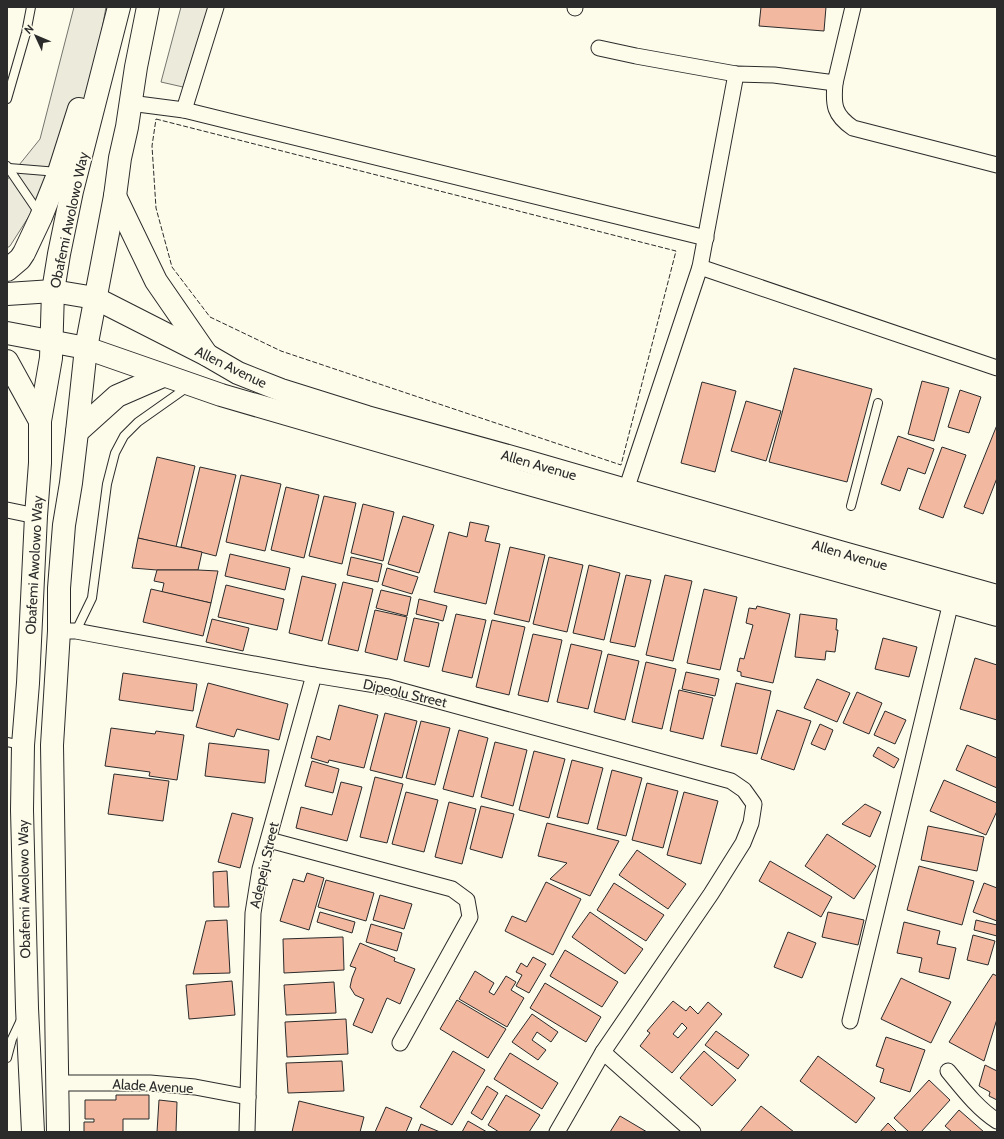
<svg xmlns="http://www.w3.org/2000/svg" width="1004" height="1139" viewBox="0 0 1004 1139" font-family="Cabin,sans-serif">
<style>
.green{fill:#ecebdb;stroke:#74746e}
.building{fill:#f2b8a0;stroke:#2b2b2b;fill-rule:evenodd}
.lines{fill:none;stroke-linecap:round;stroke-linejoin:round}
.lane-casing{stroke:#2b2b2b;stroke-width:10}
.street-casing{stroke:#2b2b2b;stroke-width:17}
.secondary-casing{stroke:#2b2b2b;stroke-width:24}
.primary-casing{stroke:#2b2b2b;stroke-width:24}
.lane{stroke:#fdfbea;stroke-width:8}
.street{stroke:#fdfbea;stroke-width:15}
.secondary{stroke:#fdfbea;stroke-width:22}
.primary{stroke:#fdfbea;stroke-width:22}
.fence{stroke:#2b2b2b;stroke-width:1;stroke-dasharray:5 2;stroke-linecap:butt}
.labels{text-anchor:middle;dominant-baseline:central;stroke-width:3;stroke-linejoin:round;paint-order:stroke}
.street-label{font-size:14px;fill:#2b2b2b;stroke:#fdfbea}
</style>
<rect width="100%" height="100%" fill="#fdfbea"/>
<!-- green -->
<g class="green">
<polygon points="74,7 106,7 102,29 99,75 63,163 10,246 7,248 7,180 40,139"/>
<polygon points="181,7 209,7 183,87 161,82"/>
</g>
<!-- building -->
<g class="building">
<polygon points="761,7 826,7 824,31 759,26"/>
<polygon points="794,368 872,389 847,482 769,462"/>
<polygon points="922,381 949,388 934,441 908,434"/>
<polygon points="702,382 736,391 715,472 681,463"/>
<polygon points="960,390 981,397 969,433 948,427"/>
<polygon points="746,401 781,411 766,461 731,451"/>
<polygon points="997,425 997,478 983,514 964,507"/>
<polygon points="898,436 934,449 925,474 908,468 900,491 881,484"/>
<polygon points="942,447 966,455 943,518 919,509"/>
<polygon points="157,457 195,466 176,547 138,538"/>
<polygon points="200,467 236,475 216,556 181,547"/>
<polygon points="241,475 281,484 265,551 226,542"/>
<polygon points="286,487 319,495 304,558 271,550"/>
<polygon points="324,496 356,503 342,564 309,556"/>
<polygon points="363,504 394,512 383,561 351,553"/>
<polygon points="403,516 434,525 419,573 388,564"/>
<polygon points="470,522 489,526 485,541 500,544 486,604 434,592 449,532 467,537"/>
<polygon points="138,538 202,552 198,570 157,570 132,568"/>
<polygon points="510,547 545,555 529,622 494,614"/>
<polygon points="230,554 290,568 285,590 225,576"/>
<polygon points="351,557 382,564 378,582 347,575"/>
<polygon points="549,557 583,565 567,632 533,624"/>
<polygon points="589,565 620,573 604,640 573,633"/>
<polygon points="387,568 418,577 412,594 382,585"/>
<polygon points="157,570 198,570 218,571 211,603 162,592 164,583 154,581"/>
<polygon points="626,575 651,580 635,647 610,642"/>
<polygon points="665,575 692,581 673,661 646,655"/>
<polygon points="302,576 336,584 322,641 289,633"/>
<polygon points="343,582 373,589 358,651 328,644"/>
<polygon points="226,585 284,599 277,630 218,617"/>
<polygon points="151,589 211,603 203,636 143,622"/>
<polygon points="704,589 737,597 720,670 687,663"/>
<polygon points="381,590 411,597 407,616 376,608"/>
<polygon points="419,599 447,606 443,621 416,614"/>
<polygon points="757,606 790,614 773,683 741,676 741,672 737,671 740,658 744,659 753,625 746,623 749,608 756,609"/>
<polygon points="375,610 407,617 397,660 365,652"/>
<polygon points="456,614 486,620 472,678 442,671"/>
<polygon points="800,614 837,619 836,630 838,630 835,652 826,651 825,660 795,657"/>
<polygon points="414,618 439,623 429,667 404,661"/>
<polygon points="212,619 249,628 243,651 206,642"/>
<polygon points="492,620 525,627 509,695 476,687"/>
<polygon points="533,634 562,640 548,702 518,695"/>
<polygon points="883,638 917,647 909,677 875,669"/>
<polygon points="571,644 602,651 588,709 557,702"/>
<polygon points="608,654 639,661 625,720 594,712"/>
<polygon points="975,658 997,665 997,720 960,709"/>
<polygon points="646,662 676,669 662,729 632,722"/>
<polygon points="686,672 719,679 715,696 682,689"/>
<polygon points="123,673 197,684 193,711 119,700"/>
<polygon points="817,679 850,693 837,722 804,708"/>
<polygon points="208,683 288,704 279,740 237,729 234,737 196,727"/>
<polygon points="736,683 771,691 757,754 721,746"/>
<polygon points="679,690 713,698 703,739 670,731"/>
<polygon points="857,692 882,703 869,734 843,723"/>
<polygon points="339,705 378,715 364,768 329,760 328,763 311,758 317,736 330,740"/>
<polygon points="777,710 811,721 794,770 761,759"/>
<polygon points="885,711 906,720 895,744 874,735"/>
<polygon points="385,713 417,721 402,778 370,770"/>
<polygon points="421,721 450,728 435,785 406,778"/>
<polygon points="820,724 833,730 825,750 811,744"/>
<polygon points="111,728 155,734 156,731 184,735 177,780 149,776 150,772 105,766"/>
<polygon points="459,730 488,738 473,797 443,789"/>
<polygon points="495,742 527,750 513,806 481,797"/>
<polygon points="209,743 269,750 265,783 205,776"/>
<polygon points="967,745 997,758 997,788 956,770"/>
<polygon points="878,747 899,759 894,768 873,756"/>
<polygon points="534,751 565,759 549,818 519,810"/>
<polygon points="572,760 603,768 588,824 557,817"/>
<polygon points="312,761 339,769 333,793 305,786"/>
<polygon points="612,770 642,778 626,836 597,829"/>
<polygon points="114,774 169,781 163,821 108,814"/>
<polygon points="375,777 403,784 387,843 360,837"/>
<polygon points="944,780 997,803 997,811 986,835 930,811"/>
<polygon points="341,782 362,787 347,841 296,828 301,807 332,815"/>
<polygon points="647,783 678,791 663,848 632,840"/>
<polygon points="406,792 438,800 424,852 392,844"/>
<polygon points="684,792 718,801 701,864 667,855"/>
<polygon points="449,802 476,809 462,864 435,857"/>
<polygon points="865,804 881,812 870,837 842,824"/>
<polygon points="481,806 514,814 502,858 470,849"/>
<polygon points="232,813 253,818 240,868 218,862"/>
<polygon points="547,823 619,841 590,896 550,879 567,863 538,856"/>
<polygon points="928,826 984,837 977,871 921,860"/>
<polygon points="827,834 876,866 854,899 805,866"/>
<polygon points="637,850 686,884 668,909 619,875"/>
<polygon points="770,861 832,897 821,917 759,881"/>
<polygon points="919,866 974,881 962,925 907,910"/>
<polygon points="227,871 229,907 214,907 213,872"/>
<polygon points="307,873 324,878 309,930 280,921 293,879 304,882"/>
<polygon points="326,880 374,893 366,921 318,907"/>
<polygon points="546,882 581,899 553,955 505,931 512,916 526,922"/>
<polygon points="614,883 664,915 646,941 597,910"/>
<polygon points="984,883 997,888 997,921 973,912"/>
<polygon points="380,895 412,904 404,929 373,920"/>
<polygon points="320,912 355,922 352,933 317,922"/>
<polygon points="590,912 643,949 625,974 572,937"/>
<polygon points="828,912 864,920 858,945 822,937"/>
<polygon points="227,920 230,973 193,974 206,921"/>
<polygon points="976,920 997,925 997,936 974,930"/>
<polygon points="904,922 940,931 937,944 956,948 949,979 919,972 922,958 897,953"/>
<polygon points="371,924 402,933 397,951 366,942"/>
<polygon points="788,932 816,943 802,978 774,967"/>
<polygon points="973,935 995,941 988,965 967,960"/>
<polygon points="343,937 344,970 284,973 283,939"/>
<polygon points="360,943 395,958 394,961 415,969 400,1004 387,998 372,1033 353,1025 364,999 355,995 350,987 352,978 356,968 350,966"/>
<polygon points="565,950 618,982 602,1007 550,976"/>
<polygon points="533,957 546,964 529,993 516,986 522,975 516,972 521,963 527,967"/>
<polygon points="475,971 494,983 489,992 494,995 506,976 516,982 511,990 524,998 507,1027 459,999"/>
<polygon points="993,974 997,976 997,1019 984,1061 949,1042"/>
<polygon points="901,978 951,1002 931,1043 881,1019"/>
<polygon points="232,981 235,1015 189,1019 186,985"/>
<polygon points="334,982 336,1013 286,1015 284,985"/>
<polygon points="545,983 601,1017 586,1042 530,1008"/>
<polygon points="457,1000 506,1029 488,1058 440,1029"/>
<path d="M673,1001l13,10 4,-5 8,8 10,-12 14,12 -50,59 -32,-27 10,-13 -3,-2zM682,1023l5,5 -9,10 -5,-4z"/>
<polygon points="532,1014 558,1032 551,1042 537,1032 532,1040 546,1050 538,1060 512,1042"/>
<polygon points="346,1019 348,1054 287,1057 285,1022"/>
<polygon points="716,1031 749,1055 738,1069 705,1045"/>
<polygon points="886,1037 925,1050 910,1092 880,1082 884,1069 876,1066"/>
<polygon points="453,1051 485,1070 452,1125 420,1107"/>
<polygon points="704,1051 736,1080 712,1106 680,1078"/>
<polygon points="510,1053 558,1083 542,1109 494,1079"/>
<polygon points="818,1056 875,1098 856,1123 800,1081"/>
<polygon points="342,1061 344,1091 288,1093 286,1063"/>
<polygon points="985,1065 997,1071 997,1100 989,1096 990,1092 979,1086"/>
<polygon points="929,1080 950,1100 921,1132 909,1132 894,1118"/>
<polygon points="487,1086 498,1093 482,1120 471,1113"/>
<polygon points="116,1095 149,1095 149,1119 123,1119 123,1132 84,1132 84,1122 94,1122 94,1119 85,1119 85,1100 116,1100"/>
<polygon points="506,1095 540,1115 529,1132 499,1132 488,1125"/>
<polygon points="159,1100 177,1102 176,1132 157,1132"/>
<polygon points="299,1101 364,1117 360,1132 292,1132"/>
<polygon points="761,1106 794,1132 740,1132"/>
<polygon points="386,1107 412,1118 406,1132 375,1132"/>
<polygon points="959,1110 984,1132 952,1132 945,1126"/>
<polygon points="620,1116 647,1132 610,1132"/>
<polygon points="468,1121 487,1132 462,1132"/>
<polygon points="888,1123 897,1132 880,1132"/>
<polygon points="421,1124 440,1132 418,1132"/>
</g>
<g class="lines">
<!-- lane casing -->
<g class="lane-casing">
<g id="lane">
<polyline points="7,99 26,33 31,7"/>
<polyline points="7,166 39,213"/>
<polyline points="7,169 9,168 58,172"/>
<polyline points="851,506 878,403"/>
<polyline points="76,631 92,598 107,484 115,453 124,436 138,422 189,386"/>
<polyline points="7,742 22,745"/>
<polyline points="7,1058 12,1039 21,1020"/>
</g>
</g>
<!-- street casing -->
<g class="street-casing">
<g id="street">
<polyline points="575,8 575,7"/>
<polyline points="599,48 636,56 736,74 774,75 835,83 853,7"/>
<path d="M835,83c-2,22 -1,32 18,45l144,37"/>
<polyline points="130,103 184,110 706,238"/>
<polyline points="184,110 216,7"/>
<polyline points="700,267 997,368"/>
<polyline points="626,490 700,267 736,74"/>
<polyline points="7,510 36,516"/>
<polyline points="59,631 76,631 314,675 388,687 731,781 744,790 754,804 751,823 743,843 711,894 603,1052 557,1132"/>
<polyline points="269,840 452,889 467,900 470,917 400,1043"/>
<polyline points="850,1021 951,602"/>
<polyline points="603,1052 693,1132"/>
<path d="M948,1071c15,18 29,37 49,50"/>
<polyline points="58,1083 150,1083 195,1087 248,1097"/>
<polyline points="247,1132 253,913 260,869 314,675"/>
</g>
</g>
<!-- secondary casing -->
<g class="secondary-casing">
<g id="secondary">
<polyline points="7,294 53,291 95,298 207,355 238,373 281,390 367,417 526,461 840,552 997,596"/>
<polyline points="7,333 86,348 221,395 518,481 997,615"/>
</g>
</g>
<!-- primary casing -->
<g class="primary-casing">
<g id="primary">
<polyline points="115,196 156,281 207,355"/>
<polyline points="7,270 20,259 24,253 41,217 59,172 79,109"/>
<polyline points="7,361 40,421"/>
<polyline points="77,432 117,396 163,376"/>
<polyline points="33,1132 27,1008 22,810 23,745 28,683 36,516 40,463 40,421 51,358 53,291 59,254 72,191 119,7"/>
<polyline points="58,1132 52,745 59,631 59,588 64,525 71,483 77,432 86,348 115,196 120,158 127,127 136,67 148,7"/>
</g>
</g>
<!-- lane -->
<use href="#lane" class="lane"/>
<!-- street -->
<use href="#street" class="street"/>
<!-- secondary -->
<use href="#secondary" class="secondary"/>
<!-- primary -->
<use href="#primary" class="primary"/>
<!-- fence -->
<polygon class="fence" points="156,119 676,251 621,465 281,351 210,317 172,267 156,208 152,146"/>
</g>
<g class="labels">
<!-- street labels -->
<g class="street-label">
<text transform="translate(69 220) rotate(-78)">Obafemi Awolowo Way</text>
<text transform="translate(231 367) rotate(26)">Allen Avenue</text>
<text transform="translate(539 465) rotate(16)">Allen Avenue</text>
<text transform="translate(850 555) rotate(16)">Allen Avenue</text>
<text transform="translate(34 565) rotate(-87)">Obafemi Awolowo Way</text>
<text transform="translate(405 693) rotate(13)">Dipeolu Street</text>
<text transform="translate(264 865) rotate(-77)">Adepeju Street</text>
<text transform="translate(24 889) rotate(-91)">Obafemi Awolowo Way</text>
<text transform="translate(153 1086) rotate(3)">Alade Avenue</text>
</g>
</g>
<!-- border -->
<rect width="1004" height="1139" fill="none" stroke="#2b2b2b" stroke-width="16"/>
<!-- north arrow -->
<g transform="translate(36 36) rotate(314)" stroke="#fdfbea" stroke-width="3" paint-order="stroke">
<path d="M0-3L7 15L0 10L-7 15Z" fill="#2b2b2b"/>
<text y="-6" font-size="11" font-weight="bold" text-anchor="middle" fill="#2b2b2b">N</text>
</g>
</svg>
